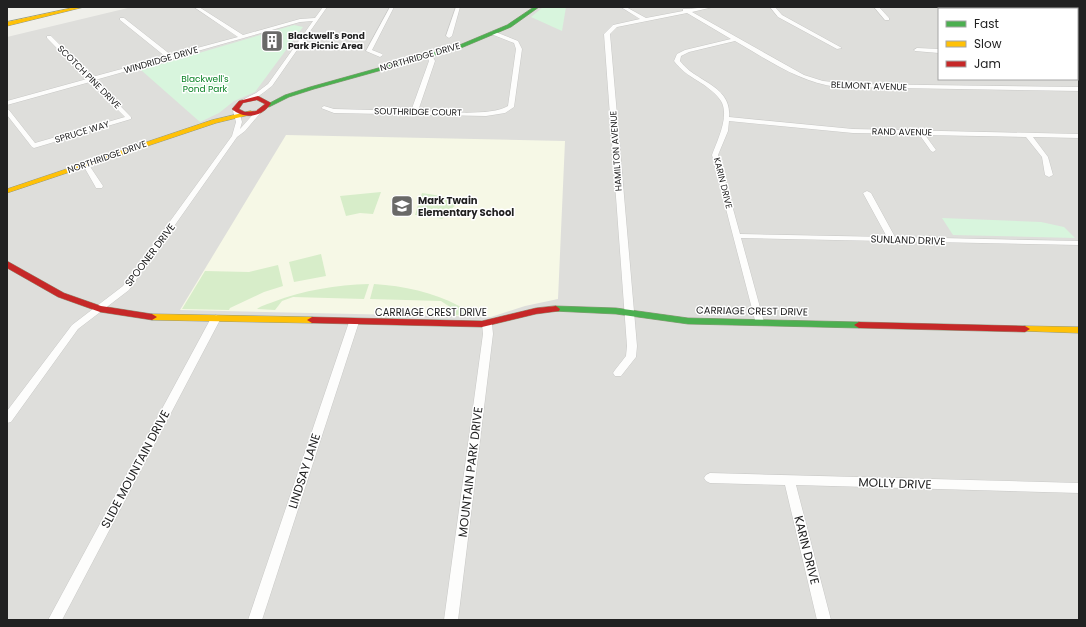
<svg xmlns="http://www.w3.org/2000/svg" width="1086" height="627" viewBox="0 0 1086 627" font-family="Poppins,sans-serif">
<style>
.residential{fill:#dededb}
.education{fill:#f6f8e6}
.grass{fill:#d7edc9}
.park{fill:#d8f5dd}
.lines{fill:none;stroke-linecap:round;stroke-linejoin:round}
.street-casing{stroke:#c8c8c6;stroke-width:1}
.fast-casing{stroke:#949a81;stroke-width:1}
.slow-casing{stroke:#949a81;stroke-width:1}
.jam-casing{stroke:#949a81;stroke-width:1}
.street{fill:#fdfdfc;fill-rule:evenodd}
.fast{fill:#4caf50;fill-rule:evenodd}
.slow{fill:#ffc107;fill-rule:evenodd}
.jam{fill:#c62828;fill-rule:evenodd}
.labels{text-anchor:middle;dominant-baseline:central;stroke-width:3;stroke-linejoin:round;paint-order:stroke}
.far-poi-label{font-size:9px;font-weight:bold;fill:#212121;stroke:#fff;text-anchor:start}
.far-street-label{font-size:9px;fill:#212121;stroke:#fff}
.far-park-label{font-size:9px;fill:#0b8326;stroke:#fff}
.poi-label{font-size:10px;font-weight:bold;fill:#212121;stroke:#fff;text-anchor:start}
.street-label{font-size:10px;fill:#212121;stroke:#fff}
.near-street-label{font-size:12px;fill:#212121;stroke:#fff}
</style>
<rect width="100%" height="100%" fill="#efefea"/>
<!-- residential -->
<polygon class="residential" points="132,7 1030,7 1035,9 939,9 939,79 1077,79 1077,29 1079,30 1079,620 7,620 7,37"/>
<!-- education -->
<polygon class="education" points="286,135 565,141 558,299 525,306 491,317 180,310"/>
<!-- grass -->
<g class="grass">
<polygon points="381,192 373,214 360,213 346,216 340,196"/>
<polygon points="422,193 461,199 442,219 427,215 415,215"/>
<polygon points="321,254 326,276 294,282 289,262"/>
<polygon points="278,265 283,286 264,292 230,308 229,310 182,309 205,271 249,272"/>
<path d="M369,284l-5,15 -71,-2 -11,4 -7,9 -18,-1c3,-3 11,-5 16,-7 31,-12 63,-17 96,-18z"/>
<path d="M374,284c30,2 59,8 85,22 5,3 10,5 11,10l-18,-1 -2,-3v-5l-9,-6 -71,-2z"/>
</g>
<!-- park -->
<g class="park">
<polygon points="543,7 566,7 562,31 531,17"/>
<polygon points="294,25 303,27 255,92 234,101 219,113 200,122 141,70"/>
<polygon points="942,218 1041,222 1064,227 1075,238 953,235"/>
</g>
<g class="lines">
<!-- street casing -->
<g class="street-casing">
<g id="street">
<path d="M194,7h5l44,28 57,-16 15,-1 8,-11h4l-55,79c-7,5 -22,19 -30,14l14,-7 12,-9 45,-63 -13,1 -205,58 36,37v2l-97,29 -2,-1 -25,-32v-6l2,1 26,33 90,-26 -35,-35 -83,23v-4l80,-22 -40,-41v-2h4l41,41 74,-20 -46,-37v-2h4l47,37 67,-18z"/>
<polygon points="390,7 394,7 372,50 382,54 383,55 380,57 366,51"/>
<polygon points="456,7 460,7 452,36 449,38 446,36"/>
<path d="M621,7h5l20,11 37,-7v-2c10,0 20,-2 30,-2l-21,5 112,63 19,6 29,3 227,3v4l-242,-4c-38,-5 -69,-27 -102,-46l-46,11 -8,4 -1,5c15,21 52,24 49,56l124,12 226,5v4l-46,-1 15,20 5,18 -4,2 -4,-2 -3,-18 -16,-20 -101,-2 11,15 -3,2 -2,-1 -12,-17 -66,-1 -124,-12 -1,10 -10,24 22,79 147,3 -24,-44 4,-2 4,2 24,44 184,4v4l-338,-7 23,84 -5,3 -3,-1 -44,-169c5,-14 18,-39 9,-54 -5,-8 -15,-15 -23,-20 -10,-6 -17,-11 -24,-20l3,-7 8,-4 46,-11 -44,-26 -70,14 -7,7 27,312 -1,11 -15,19h-6l-2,-3 2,-3 11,-14 1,-10 -23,-312 9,-9 27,-6z"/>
<polygon points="770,7 775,7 782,15 842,48 837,49 778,17"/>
<polygon points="874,7 879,7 889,18 889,20 885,20"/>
<polygon points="953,7 959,7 961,9 955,9"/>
<rect x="1077" y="12" width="2" height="3"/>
<path d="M493,31l25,10 4,8 -8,58 -9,6 -19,3 -152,-3 -13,-5 3,-2 10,3 77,2 18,-50 -2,-5 3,-2 2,1 3,6 -17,50c22,0 72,6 90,-5l8,-57 -2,-6 -23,-9v-2z"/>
<polygon points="917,48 939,49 939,53 915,51 914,50"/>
<polygon points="1077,68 1079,69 1079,73 1077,72"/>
<polygon points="236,109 239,111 242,122 240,129 257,110 262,111 245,131 237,137 129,290 78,329 11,422 7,423 7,411 72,325 123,286 232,136 236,122 233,111"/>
<polygon points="86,163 89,165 103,186 102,188 96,188 95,186 83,165"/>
<polygon points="216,315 221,318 62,620 48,620 211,318"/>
<polygon points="354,319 359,322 262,620 248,620 349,322"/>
<polygon points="487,321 492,324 493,334 458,620 444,620 483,334 482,324"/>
<polygon points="710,473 1079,483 1079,493 796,485 831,620 817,620 785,485 710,483 706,481 704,478 706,475"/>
</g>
</g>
<!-- fast casing -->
<g class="fast-casing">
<g id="fast">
<polygon points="534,7 539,7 511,27 461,48 314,89 289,97 269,107 264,106 285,95 310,87 457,46 507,25"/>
<polygon points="1038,7 1044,7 1047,9 1041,9"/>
<polygon points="556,306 616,308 688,318 859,322 864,325 859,328 688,324 616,314 553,311 552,309"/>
</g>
</g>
<!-- slow casing -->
<g class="slow-casing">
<g id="slow">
<polygon points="76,7 84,7 7,26 7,22"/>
<polygon points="1077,22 1079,23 1079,27 1077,26"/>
<polygon points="251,111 254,113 253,114 216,123 7,193 7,189 212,120"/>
<polygon points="152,314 312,317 317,320 312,323 152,320 147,317"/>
<polygon points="1025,326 1079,327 1079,333 1022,331 1020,329 1022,327"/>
</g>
</g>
<!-- jam casing -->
<g class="jam-casing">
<g id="jam">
<path d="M258,96l13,7c-8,14 -27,17 -39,6l7,-8zM257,100l8,4 -9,7 -11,1 -6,-3 4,-6z"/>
<polygon points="7,261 64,293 101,306 152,314 157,317 152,320 100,312 58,297 7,268"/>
<polygon points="556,306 560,309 559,311 536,314 482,327 312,323 307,320 312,317 482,321 536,308"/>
<polygon points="859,322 1025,326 1030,329 1025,332 859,328 854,325"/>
</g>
</g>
<!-- street -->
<use href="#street" class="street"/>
<!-- fast -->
<use href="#fast" class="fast"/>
<!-- slow -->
<use href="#slow" class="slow"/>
<!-- jam -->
<use href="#jam" class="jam"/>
</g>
<!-- icons -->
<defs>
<g id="building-square" transform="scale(1.15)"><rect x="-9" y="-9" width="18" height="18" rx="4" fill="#696967" stroke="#fff"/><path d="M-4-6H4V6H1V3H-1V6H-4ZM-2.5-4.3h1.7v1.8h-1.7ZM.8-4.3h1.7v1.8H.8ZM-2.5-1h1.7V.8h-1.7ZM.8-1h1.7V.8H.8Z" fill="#fff"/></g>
<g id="school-square" transform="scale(1.15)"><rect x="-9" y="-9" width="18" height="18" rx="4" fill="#696967" stroke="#fff"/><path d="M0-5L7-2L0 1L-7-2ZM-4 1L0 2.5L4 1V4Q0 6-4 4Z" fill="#fff"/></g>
</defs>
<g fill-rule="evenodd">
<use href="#building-square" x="272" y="41"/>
<use href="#school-square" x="402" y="206"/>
</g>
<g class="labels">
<!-- far-poi labels -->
<g class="far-poi-label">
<text x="288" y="36">Blackwell's Pond<tspan x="288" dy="10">Park Picnic Area</tspan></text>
</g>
<!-- far-street labels -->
<g class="far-street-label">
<text transform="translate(420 57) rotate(-16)">NORTHRIDGE DRIVE</text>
<text transform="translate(161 60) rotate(-16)">WINDRIDGE DRIVE</text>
<text transform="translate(89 77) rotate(45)">SCOTCH PINE DRIVE</text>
<text transform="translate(869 86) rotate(2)">BELMONT AVENUE</text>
<text transform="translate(418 112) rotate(1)">SOUTHRIDGE COURT</text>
<text transform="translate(82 132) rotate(-17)">SPRUCE WAY</text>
<text transform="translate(902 132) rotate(1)">RAND AVENUE</text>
<text transform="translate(616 151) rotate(-94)">HAMILTON AVENUE</text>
<text transform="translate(107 157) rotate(-19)">NORTHRIDGE DRIVE</text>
<text transform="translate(723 183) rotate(76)">KARIN DRIVE</text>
</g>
<!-- far-park labels -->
<g class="far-park-label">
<text x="205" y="79">Blackwell's<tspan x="205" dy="10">Pond Park</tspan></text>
</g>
<!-- poi labels -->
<g class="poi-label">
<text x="418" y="200">Mark Twain<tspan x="418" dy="12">Elementary School</tspan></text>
</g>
<!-- street labels -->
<g class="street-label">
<text transform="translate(908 240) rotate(2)">SUNLAND DRIVE</text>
<text transform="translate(150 255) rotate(-53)">SPOONER DRIVE</text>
<text transform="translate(752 311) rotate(1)">CARRIAGE CREST DRIVE</text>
<text x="431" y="312">CARRIAGE CREST DRIVE</text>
</g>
<!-- near-street labels -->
<g class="near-street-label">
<text transform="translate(135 469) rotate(-62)">SLIDE MOUNTAIN DRIVE</text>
<text transform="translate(304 471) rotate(-72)">LINDSAY LANE</text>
<text transform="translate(470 472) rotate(-83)">MOUNTAIN PARK DRIVE</text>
<text transform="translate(895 483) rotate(2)">MOLLY DRIVE</text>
<text transform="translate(807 550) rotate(76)">KARIN DRIVE</text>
</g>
</g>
<!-- border -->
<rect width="1086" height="627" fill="none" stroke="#212121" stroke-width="16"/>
<!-- legend -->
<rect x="938" y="8" width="140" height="72" fill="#ffffff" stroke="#a6a6a6"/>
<rect x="946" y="21" width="20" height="6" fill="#4caf50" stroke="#a6a6a6"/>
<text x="974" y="28" font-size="12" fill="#212121">Fast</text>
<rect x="946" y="41" width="20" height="6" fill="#ffc107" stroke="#a6a6a6"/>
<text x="974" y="48" font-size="12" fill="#212121">Slow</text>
<rect x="946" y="61" width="20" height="6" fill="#c62828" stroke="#a6a6a6"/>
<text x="974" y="68" font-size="12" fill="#212121">Jam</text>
</svg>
